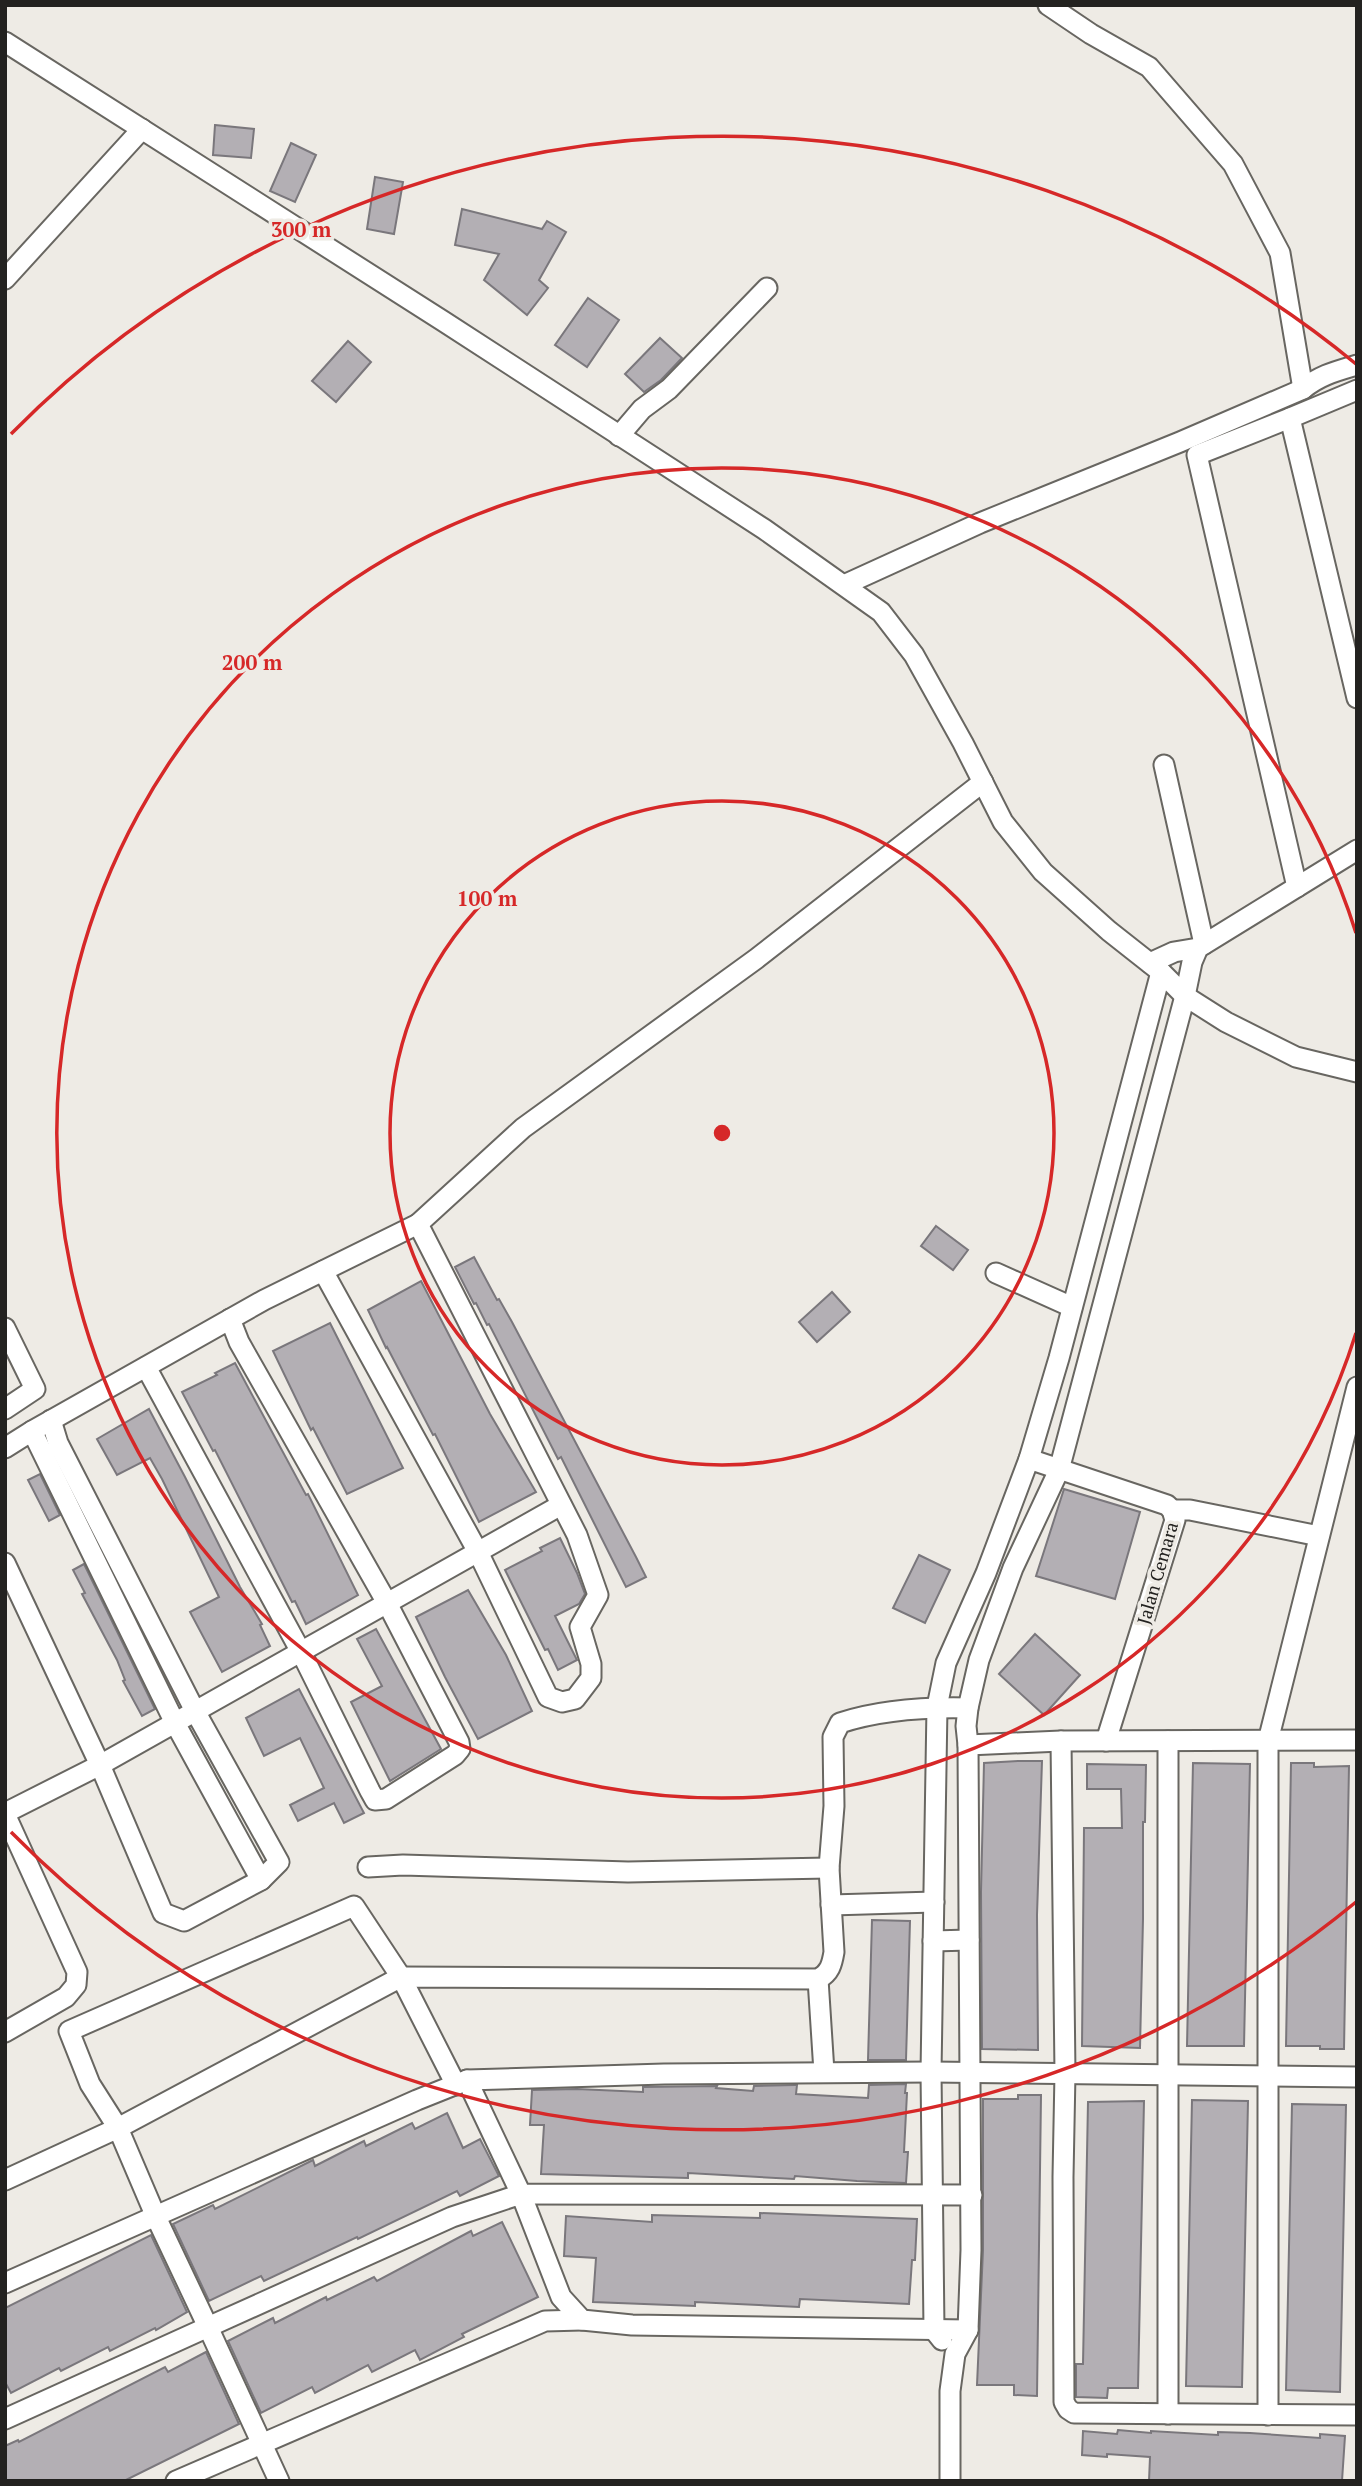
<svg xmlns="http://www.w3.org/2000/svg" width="1362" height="2486" viewBox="0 0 1362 2486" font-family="'PT Serif',serif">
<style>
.building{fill:#b3afb4;stroke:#7a777c;stroke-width:2}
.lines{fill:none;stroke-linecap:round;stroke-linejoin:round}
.minor-casing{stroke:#686661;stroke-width:23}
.minor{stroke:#fff;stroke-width:19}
.ring{fill:none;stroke:#d62828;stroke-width:3.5}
.labels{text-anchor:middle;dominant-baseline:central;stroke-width:7;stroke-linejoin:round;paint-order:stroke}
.street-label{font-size:18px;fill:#232220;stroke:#eeebe5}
.centre{fill:#d62828;stroke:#eeebe5;stroke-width:3.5}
.ring-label{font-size:21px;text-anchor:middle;font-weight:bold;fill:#d62828;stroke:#eeebe5;stroke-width:7;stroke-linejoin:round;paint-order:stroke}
</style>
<rect width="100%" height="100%" fill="#eeebe5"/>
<!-- building -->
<g class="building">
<polygon points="215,125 254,129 251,158 213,155"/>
<polygon points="291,143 316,155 295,202 270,191"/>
<polygon points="375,177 403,182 394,234 367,229"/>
<polygon points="462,209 542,229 547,221 566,232 539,280 548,288 527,315 484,280 499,254 455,245"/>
<polygon points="588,298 619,320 587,367 555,345"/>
<polygon points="660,338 682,358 661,380 644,392 625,374"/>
<polygon points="348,341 371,362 336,402 312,381"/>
<polygon points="936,1226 968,1250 953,1270 921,1246"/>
<polygon points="474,1257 497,1300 499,1299 512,1322 636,1557 646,1577 626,1587 561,1457 558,1459 489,1324 487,1325 476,1303 474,1304 455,1267"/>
<polygon points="421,1281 490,1414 536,1492 479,1522 435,1434 433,1435 387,1347 386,1348 368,1310"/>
<polygon points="832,1292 850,1312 817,1342 799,1322"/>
<polygon points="330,1323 403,1468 347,1494 313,1428 311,1430 273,1351"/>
<polygon points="235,1363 306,1495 308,1494 358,1595 306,1624 295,1601 292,1602 215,1450 213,1451 182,1392 217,1375 215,1373"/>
<polygon points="149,1409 185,1477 240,1587 262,1624 260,1625 270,1646 222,1672 190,1612 219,1597 162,1479 150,1458 117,1475 97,1439"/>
<polygon points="40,1474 60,1515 49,1521 28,1480"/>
<polygon points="1064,1489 1140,1512 1115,1599 1036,1576"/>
<polygon points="560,1538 577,1573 585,1594 579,1604 555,1616 577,1660 558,1670 548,1649 545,1650 505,1570 542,1551 540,1548"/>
<polygon points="919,1555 950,1570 925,1623 893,1608"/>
<polygon points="84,1564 155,1709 142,1716 123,1681 125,1680 117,1660 82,1594 85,1593 73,1570"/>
<polygon points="468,1590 506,1655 532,1711 478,1739 445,1677 416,1617"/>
<polygon points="376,1629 441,1749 390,1781 351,1702 382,1686 357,1639"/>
<polygon points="1035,1634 1080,1675 1044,1715 999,1674"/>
<polygon points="299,1689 364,1813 344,1823 334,1803 298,1821 290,1805 324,1788 300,1738 264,1756 246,1718"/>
<polygon points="1018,1761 1042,1761 1037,1915 1038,2050 982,2049 981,1892 984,1763"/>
<polygon points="1193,1763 1250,1764 1244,2046 1187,2046"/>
<polygon points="1291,1763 1314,1763 1314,1767 1349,1766 1344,2049 1320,2049 1320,2046 1286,2046"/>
<polygon points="1087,1764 1146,1765 1145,1822 1143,1822 1143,1919 1140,2048 1082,2046 1084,1828 1122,1828 1121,1789 1087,1789"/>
<polygon points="872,1920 910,1921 906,2060 868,2060"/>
<polygon points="906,2084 905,2093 907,2093 904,2152 908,2152 906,2183 857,2181 795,2176 794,2179 688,2173 688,2178 541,2174 544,2125 530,2125 532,2090 577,2089 643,2092 643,2087 717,2086 716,2088 753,2091 754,2086 795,2085 797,2085 796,2094 868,2098 869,2085"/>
<polygon points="1018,2095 1041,2095 1037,2396 1014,2395 1014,2385 977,2385 983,2250 983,2099 1018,2099"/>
<polygon points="1192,2100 1248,2101 1242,2387 1186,2386"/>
<polygon points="1144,2101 1138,2388 1108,2388 1107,2398 1076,2397 1076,2364 1083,2364 1088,2102"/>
<polygon points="1292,2104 1346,2105 1340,2392 1286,2390"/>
<polygon points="447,2113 463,2148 480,2139 499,2176 460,2196 457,2191 358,2239 357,2237 264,2281 261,2276 209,2301 173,2224 213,2205 215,2209 313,2160 315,2166 364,2141 366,2146 412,2123 415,2129"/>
<polygon points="760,2213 917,2219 915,2260 912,2260 909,2304 800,2299 799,2307 695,2302 695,2306 593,2302 596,2258 564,2256 566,2216 652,2222 652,2215 760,2218"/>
<polygon points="502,2222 538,2297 462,2334 464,2337 420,2360 415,2350 372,2372 368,2365 315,2393 312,2387 261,2413 228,2341 273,2318 275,2323 326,2297 327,2300 374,2277 377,2281 471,2231 473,2236"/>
<polygon points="151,2235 187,2312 156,2330 155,2328 110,2351 108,2347 61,2371 59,2368 11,2393 5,2382 5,2308"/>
<polygon points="206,2352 239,2424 124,2481 5,2481 5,2446 18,2440 19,2442 165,2367 168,2372"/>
<polygon points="1118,2430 1151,2433 1151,2431 1218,2435 1218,2432 1250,2433 1320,2438 1320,2434 1345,2436 1342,2481 1149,2481 1150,2457 1107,2454 1107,2457 1082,2455 1083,2431 1117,2434"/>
</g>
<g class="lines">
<!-- minor casing -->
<g class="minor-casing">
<g id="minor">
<polyline points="1048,5 1091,34 1149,67 1233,164 1280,253 1303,389"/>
<polyline points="5,42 443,321 764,529 881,612 914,655 963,743 1003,822 1043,872 1109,931 1161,972 1185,996 1226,1022 1296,1057 1357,1072"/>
<polyline points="5,279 142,129"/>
<polyline points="1357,390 1290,418 1357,698"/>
<polyline points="1290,418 1197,455 1297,887"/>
<polyline points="619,436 642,409 669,389 767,288"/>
<path d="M844,585l136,-62 200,-81 123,-53c17,-14 34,-18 54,-24"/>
<polyline points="1164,765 1204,944"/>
<polyline points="1150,963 1174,952 1198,948"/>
<polyline points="323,1271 478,1552 548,1697 562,1702 575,1699 591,1678 591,1664 580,1627 598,1595 577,1535 418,1224 523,1128 756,959 983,782"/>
<polyline points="996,1273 1072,1307"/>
<polyline points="5,1328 35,1389 5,1409"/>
<polyline points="146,1367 301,1652 370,1791 375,1800 386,1799 455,1755 460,1749 459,1742 387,1603 239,1342 230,1319"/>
<polyline points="32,1431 175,1723 261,1880"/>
<polyline points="5,1448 32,1431 264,1300 418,1224"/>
<polyline points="1029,1459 1167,1505 1172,1510 1175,1520 1106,1741"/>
<polyline points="1172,1510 1190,1510 1319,1536"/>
<polyline points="5,1563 100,1765 163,1913 184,1921 261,1880 279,1862 195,1711 58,1443 51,1420"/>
<polyline points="1061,1741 1065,2073 1063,2177 1064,2402 1068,2409 1074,2413 1357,2415"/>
<polyline points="968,1745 1061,1741 1357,1740"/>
<polyline points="5,1813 100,1765 561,1505"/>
<polyline points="5,1814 77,1972 76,1985 66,1997 5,2032"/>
<polyline points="368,1867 403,1865 628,1872 829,1868"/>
<polyline points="831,1905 934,1902"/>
<polyline points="933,1941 969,1940"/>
<polyline points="818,1979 824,2072"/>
<polyline points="467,2080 521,2194 972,2195"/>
<polyline points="456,2085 401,1977 354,1906 69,2031 90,2084 118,2128 156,2217 208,2327 452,2217 521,2194 561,2297 582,2320 632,2325 968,2330"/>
<path d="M5,2180l113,-52 283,-151 417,2c12,-6 14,-15 16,-27l-5,-84 5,-62 -1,-69 7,-14c40,-13 86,-16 128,-15"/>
<polyline points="5,2283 417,2100 467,2080 664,2074 931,2072 1357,2077"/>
<polyline points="942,2340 934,2330 931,2072 937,1707 946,1663 986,1573 1029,1459 1059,1358 1161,972"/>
<polyline points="1168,2414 1168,1741"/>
<polyline points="1268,2415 1268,1741 1357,1387"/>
<polyline points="5,2419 208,2327 279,2481"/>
<polyline points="176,2481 545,2321 582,2320"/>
<polyline points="950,2481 950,2391 955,2354 968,2330 971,2250 968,1745 966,1726 968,1708 979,1660 1013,1568 1059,1470 1185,996 1192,962 1198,948 1357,850"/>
</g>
</g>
<!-- minor -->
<use href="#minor" class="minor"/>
</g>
<!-- distance rings -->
<g class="ring">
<circle cx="722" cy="1133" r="332"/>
<path d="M1356 1333A665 665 0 1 1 1356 933"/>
<path d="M1356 1902A997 997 0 0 1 11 1832M11 434A997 997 0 0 1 1356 364"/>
</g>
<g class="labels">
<!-- street labels -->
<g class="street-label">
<text transform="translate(1157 1573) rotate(-74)">Jalan Cemara</text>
</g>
</g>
<circle cx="722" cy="1133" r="10" class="centre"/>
<g class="ring-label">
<text x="301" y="237">300 m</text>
<text x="252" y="670">200 m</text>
<text x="487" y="906">100 m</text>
</g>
<!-- border -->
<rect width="1362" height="2486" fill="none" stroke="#232220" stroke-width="14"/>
</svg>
